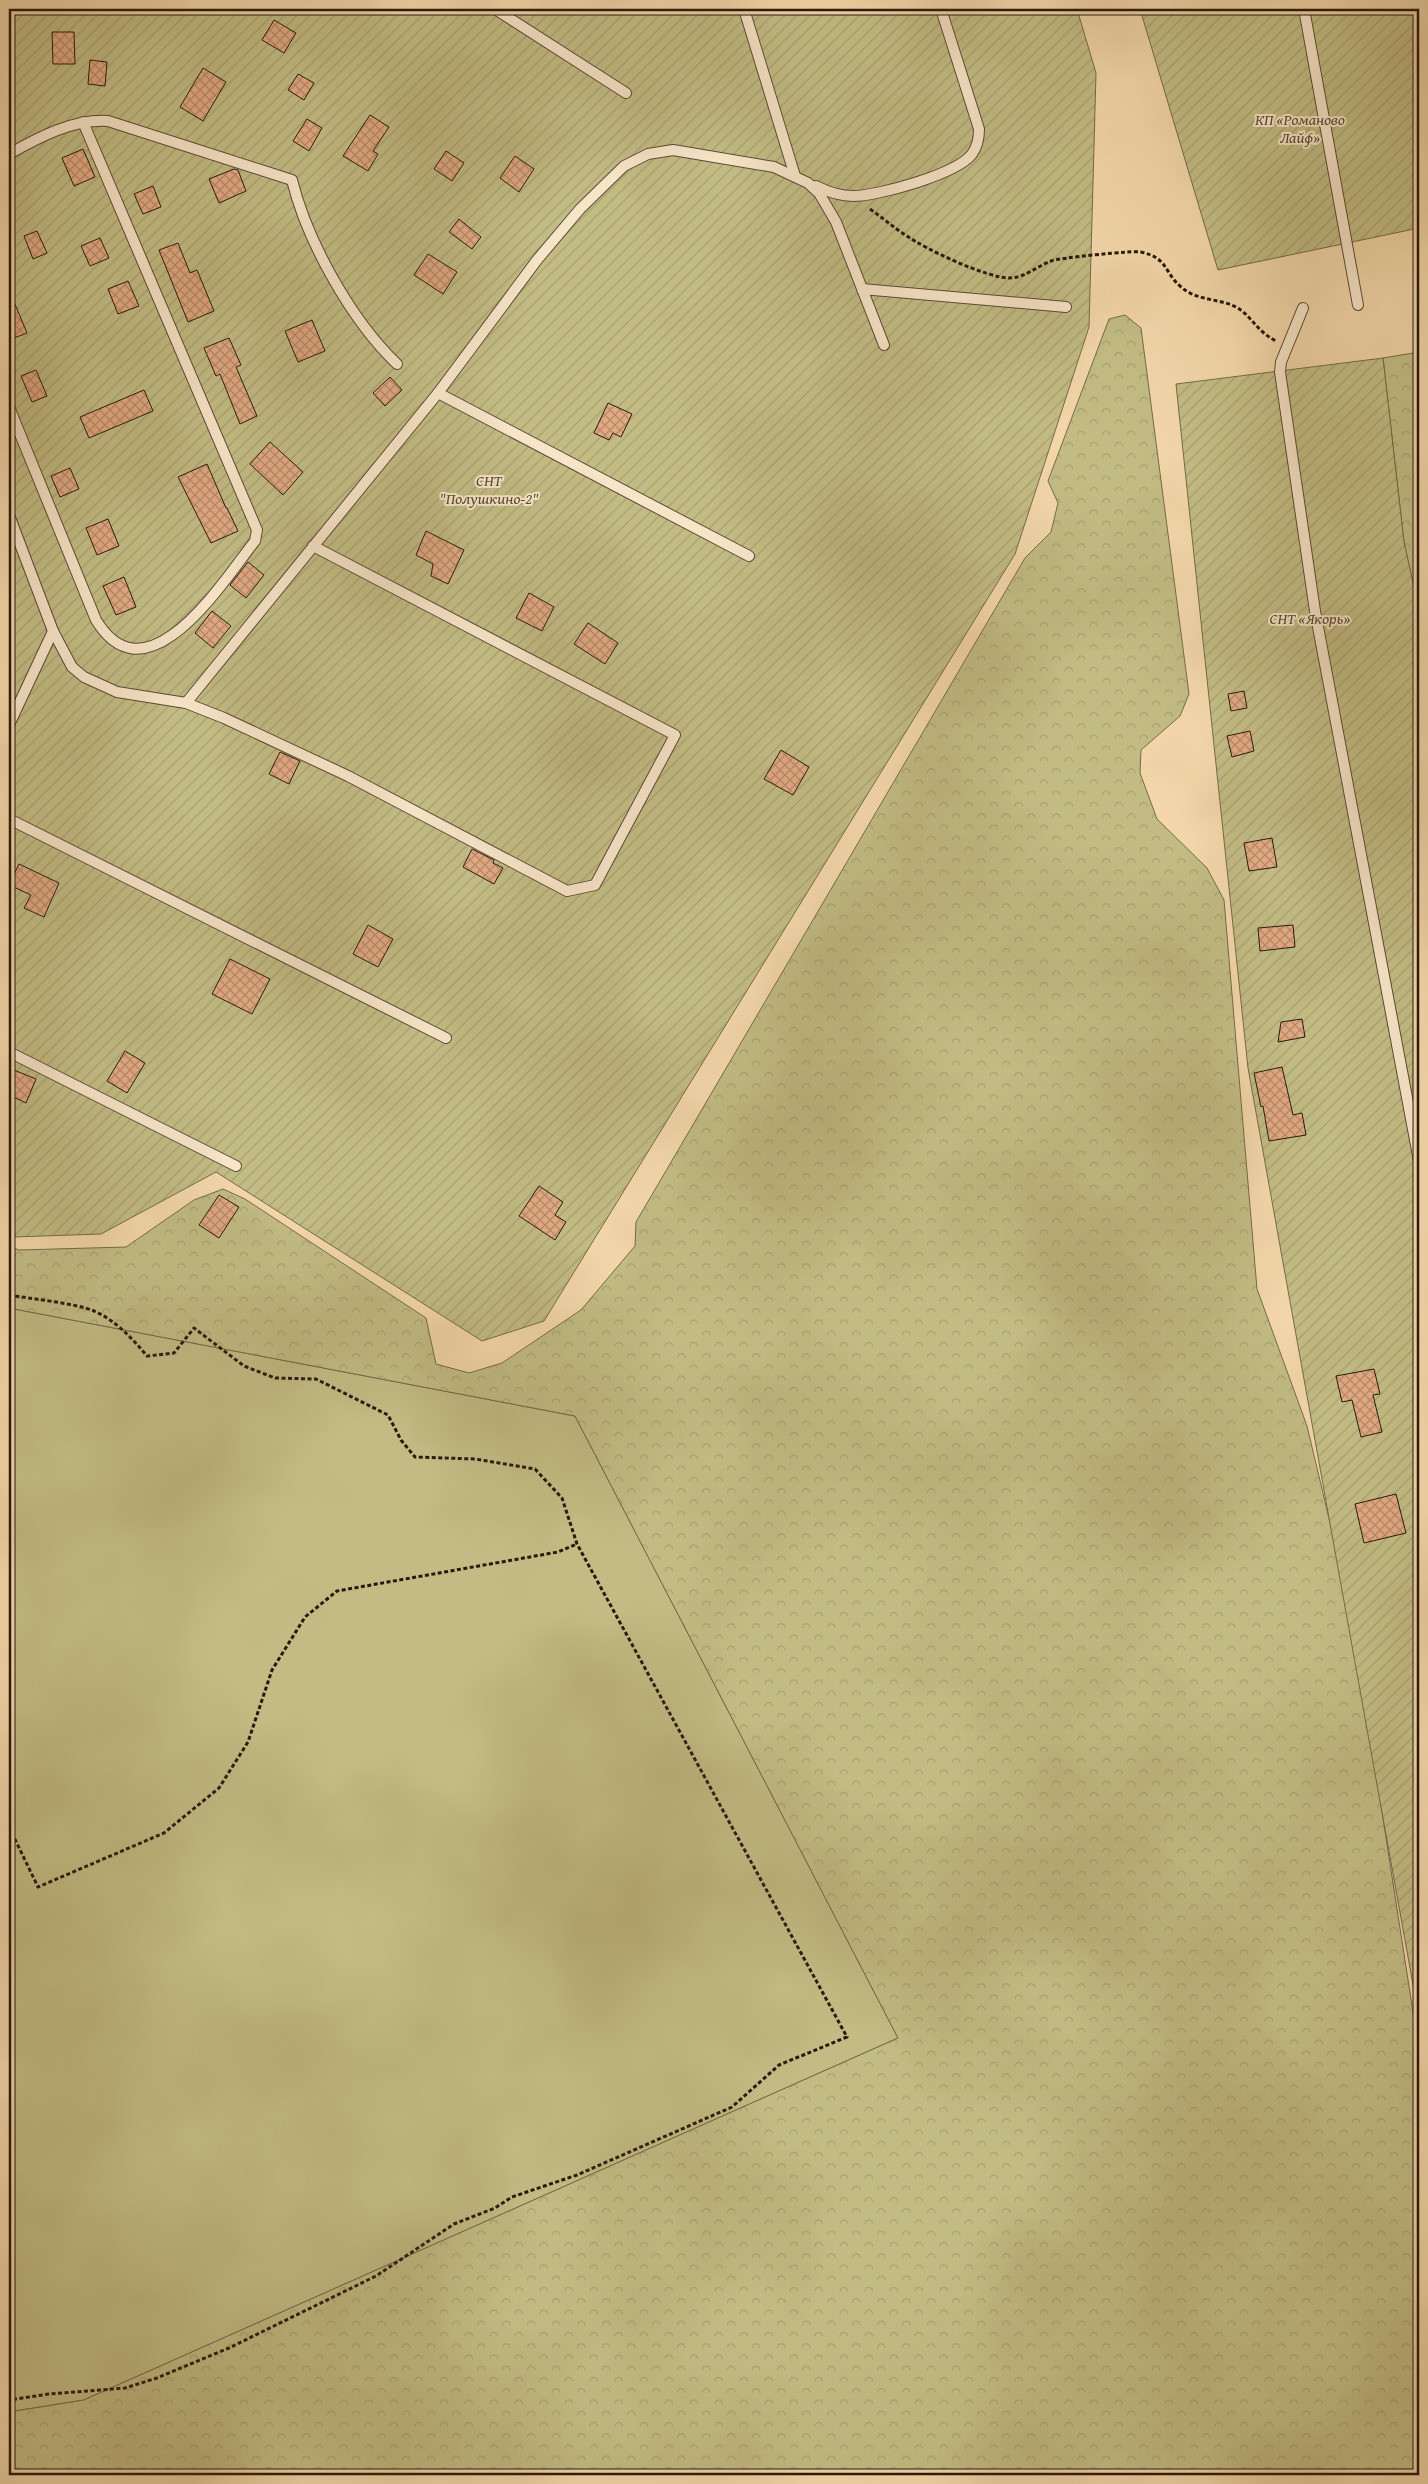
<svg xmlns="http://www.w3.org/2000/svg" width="1428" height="2484" viewBox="0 0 1428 2484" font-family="'Gentium Book Plus',serif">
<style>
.grass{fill:#c2bc84;stroke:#756a4a}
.forest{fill:url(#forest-crowns);stroke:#756a4a}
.garden{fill:url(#garden-furrows);stroke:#756a4a}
.building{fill:url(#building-cross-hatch);stroke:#28190f}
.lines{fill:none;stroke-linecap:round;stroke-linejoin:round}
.lane-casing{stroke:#5b4836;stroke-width:12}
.path{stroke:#28190f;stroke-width:3;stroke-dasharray:4 2.5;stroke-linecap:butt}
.lane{stroke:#f7e5c8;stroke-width:10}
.labels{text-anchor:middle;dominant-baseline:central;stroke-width:4;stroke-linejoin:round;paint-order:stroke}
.park-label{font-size:16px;font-style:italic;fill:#564a32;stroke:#f7e5c8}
</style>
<defs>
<pattern id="forest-crowns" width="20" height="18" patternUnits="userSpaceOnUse" patternTransform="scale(1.25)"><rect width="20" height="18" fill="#c2bc84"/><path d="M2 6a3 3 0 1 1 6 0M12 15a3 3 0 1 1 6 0" fill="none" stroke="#a7a171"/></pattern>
<pattern id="garden-furrows" width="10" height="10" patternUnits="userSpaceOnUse" patternTransform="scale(1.25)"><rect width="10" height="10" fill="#c2bc84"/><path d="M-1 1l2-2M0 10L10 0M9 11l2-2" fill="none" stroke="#a7a171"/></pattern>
<pattern id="building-cross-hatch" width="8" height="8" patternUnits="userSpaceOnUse" patternTransform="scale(1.25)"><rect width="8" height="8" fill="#e2aa83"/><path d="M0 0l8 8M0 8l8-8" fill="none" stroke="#b78a6a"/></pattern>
</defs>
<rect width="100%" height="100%" fill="#f3d7aa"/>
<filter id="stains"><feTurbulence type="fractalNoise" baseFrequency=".004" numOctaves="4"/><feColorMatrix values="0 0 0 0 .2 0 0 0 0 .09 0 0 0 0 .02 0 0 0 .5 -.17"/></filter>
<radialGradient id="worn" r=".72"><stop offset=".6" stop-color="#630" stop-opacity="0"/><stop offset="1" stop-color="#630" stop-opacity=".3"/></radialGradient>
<!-- grass -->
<polygon class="grass" points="9,1308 575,1416 898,2038 84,2400 9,2412"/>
<!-- forest -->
<g class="forest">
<polygon points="1125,315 1141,328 1189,694 1180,716 1141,750 1140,773 1157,819 1207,868 1224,900 1257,1289 1307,1426 1351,1611 1419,2051 1419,2475 9,2475 9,2412 84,2400 898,2038 575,1416 9,1308 9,1246 19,1250 126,1247 194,1200 223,1189 245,1199 426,1318 436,1364 469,1373 502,1363 581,1310 635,1246 636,1222 1025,558 1051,532 1058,503 1048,481 1109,319"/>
<polygon points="1419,352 1419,612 1404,542 1383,358"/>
</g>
<!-- garden -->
<g class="garden">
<polygon points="9,9 1077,9 1096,73 1089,327 1015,554 544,1321 482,1341 216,1172 101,1234 13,1237 9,1234"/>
<polygon points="1140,9 1419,9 1419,228 1218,270"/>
<polygon points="1383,358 1404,542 1419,610 1419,2018 1248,1068 1176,384"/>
</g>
<!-- building -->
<g class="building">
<polygon points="274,20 296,33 284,53 262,40"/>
<polygon points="52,32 74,32 75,64 53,64"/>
<polygon points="90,60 107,62 105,86 88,84"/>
<polygon points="203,68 226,82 203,121 180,107"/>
<polygon points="298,74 314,83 304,100 288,90"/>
<polygon points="370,115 389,127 373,151 378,154 368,171 343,156"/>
<polygon points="307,119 322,128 309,151 293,141"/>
<polygon points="83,149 95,177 74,186 62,158"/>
<polygon points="446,151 464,163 452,181 434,169"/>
<polygon points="515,156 534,169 519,192 500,178"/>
<polygon points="234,169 238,170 246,191 219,203 209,179"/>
<polygon points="153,186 161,207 143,214 134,194"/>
<polygon points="459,219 481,237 472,249 449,232"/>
<polygon points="37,231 47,253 33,259 24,236"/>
<polygon points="100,238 109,258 90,266 81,246"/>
<polygon points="178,243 190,273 197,270 214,311 188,322 159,250"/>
<polygon points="428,254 457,272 443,294 414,275"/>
<polygon points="128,281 139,306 118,314 108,289"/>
<polygon points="9,290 27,333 9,340"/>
<polygon points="312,320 325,351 298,362 285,331"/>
<polygon points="229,338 241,365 236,367 257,416 240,424 220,374 216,376 204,348"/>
<polygon points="36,370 47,396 32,402 21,376"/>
<polygon points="390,377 402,390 385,406 373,393"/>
<polygon points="144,390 153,411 89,438 80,417"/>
<polygon points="608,403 632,414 621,437 613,433 609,440 594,433"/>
<polygon points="270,442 303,472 283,495 250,464"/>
<polygon points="207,464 226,508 227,508 238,531 211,543 178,477"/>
<polygon points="70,468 79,489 60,497 51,476"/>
<polygon points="108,519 119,546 97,555 86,528"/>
<polygon points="426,531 464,550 448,584 431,576 433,564 416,555"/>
<polygon points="248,562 264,575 246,598 230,585"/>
<polygon points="124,577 136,607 116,615 103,586"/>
<polygon points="529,593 554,607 542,631 516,618"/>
<polygon points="212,611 231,626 213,648 195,633"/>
<polygon points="588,623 618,643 605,664 574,644"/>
<polygon points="1244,691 1247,708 1231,711 1228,694"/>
<polygon points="1250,731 1254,751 1232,757 1227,736"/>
<polygon points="781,750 809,767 793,795 764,779"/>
<polygon points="280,752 300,761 289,784 269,774"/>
<polygon points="1272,838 1277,867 1249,871 1244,843"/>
<polygon points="472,849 494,860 493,863 503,868 494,884 463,867"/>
<polygon points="19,864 59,883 44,917 24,908 31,895 9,885"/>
<polygon points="368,925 393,939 378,967 353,954"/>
<polygon points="1293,925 1295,947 1260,951 1258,928"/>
<polygon points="230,959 270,979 252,1014 212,994"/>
<polygon points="1302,1019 1305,1037 1278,1042 1281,1022"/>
<polygon points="125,1051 145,1063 127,1093 107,1081"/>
<polygon points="1282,1067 1293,1115 1302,1113 1306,1135 1269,1141 1263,1106 1261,1107 1254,1073"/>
<polygon points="9,1068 36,1079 26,1103 9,1095"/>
<polygon points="539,1186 563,1202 555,1215 566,1222 555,1240 519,1216"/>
<polygon points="219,1195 239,1207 219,1238 199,1225"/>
<polygon points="1374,1369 1380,1394 1373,1395 1382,1432 1361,1437 1352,1400 1342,1402 1336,1376"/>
<polygon points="1396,1494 1406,1533 1364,1543 1355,1504"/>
</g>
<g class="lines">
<!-- lane casing -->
<g class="lane-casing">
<g id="lane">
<polyline points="495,9 626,93"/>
<polyline points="744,9 795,176"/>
<polyline points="1304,9 1358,305"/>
<path d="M9,154c30,-17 64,-35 99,-33l184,59c15,61 59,140 105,184"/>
<path d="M816,186c12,6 24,10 37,10 25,0 104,-22 119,-42 6,-8 7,-16 7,-25l-38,-120"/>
<polyline points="862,289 1066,307"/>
<polyline points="1303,308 1281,362 1280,372 1315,611 1419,1161"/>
<polyline points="438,393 749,556"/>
<path d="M9,407l87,213c51,84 127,-39 159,-79l2,-11 -174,-408"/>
<polyline points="9,515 53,631 72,667 84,677 117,692 186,703 224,718 348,776 567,891 595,885 675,735 313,546"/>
<polyline points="186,703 438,393 537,260 580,209 624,166 648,154 673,150 774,167 808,183 819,193 836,222 884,345"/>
<polyline points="9,725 53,631"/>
<polyline points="9,819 446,1038"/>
<polyline points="9,1052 236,1166"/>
</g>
</g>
<!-- path -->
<g class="path">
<path d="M870,209c13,9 24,19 37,27 18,13 80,42 102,42 16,0 28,-12 42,-17 7,-3 85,-11 90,-9 27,6 23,20 39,34 16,15 38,12 56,21 16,9 20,24 40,34"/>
<path d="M9,1295c22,4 66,8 85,16 21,9 38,27 53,45l27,-3 20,-25 50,38 31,12 41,1 72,36 13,25 14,17 60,2 60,10 27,29 15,46 270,493 -68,28 -47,42 -155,68 -65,22 -17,11 -41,16 -78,52 -147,72 -72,30 -32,10 -76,6 -40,6"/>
<polyline points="9,1827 38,1887 164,1833 219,1788 248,1742 272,1670 305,1617 337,1591 558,1552 577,1544"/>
</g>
<!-- lane -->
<use href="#lane" class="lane"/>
</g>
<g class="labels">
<!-- park labels -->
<g class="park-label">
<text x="1300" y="119">КП «Романово<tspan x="1300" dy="18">Лайф»</tspan></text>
<text x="489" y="480">СНТ<tspan x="489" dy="18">"Полушкино-2"</tspan></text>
<text x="1310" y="618">СНТ «Якорь»</text>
</g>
</g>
<!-- margin -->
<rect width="1428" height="2484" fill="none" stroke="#f3d7aa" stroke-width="30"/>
<rect x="10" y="10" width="1408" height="2464" fill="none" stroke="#28190f" stroke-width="2.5"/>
<rect x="15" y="15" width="1398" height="2454" fill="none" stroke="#28190f"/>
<rect width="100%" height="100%" filter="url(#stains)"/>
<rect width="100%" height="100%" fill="url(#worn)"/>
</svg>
